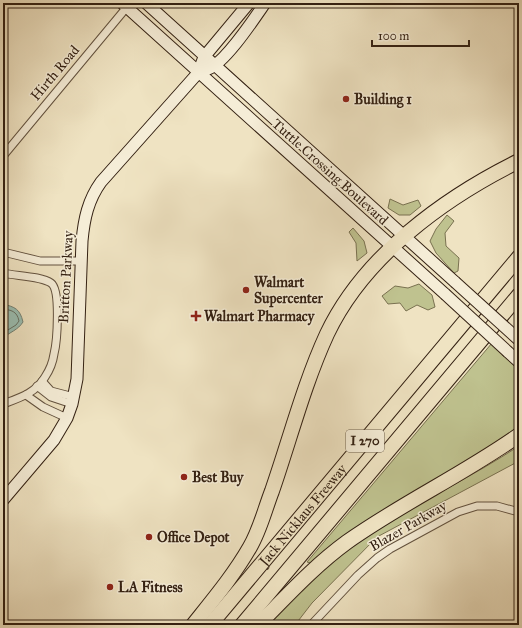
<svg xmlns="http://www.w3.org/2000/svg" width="522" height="628" viewBox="0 0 522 628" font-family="'IM FELL Great Primer',serif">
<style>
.green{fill:#bfc28f;stroke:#797150}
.water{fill:#9abeb2;stroke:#717f72}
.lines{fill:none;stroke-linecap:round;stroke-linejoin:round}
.shore{stroke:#666f62;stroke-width:1}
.street-casing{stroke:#62513e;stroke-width:9}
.secondary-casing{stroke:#332012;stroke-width:13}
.highway-casing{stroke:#332012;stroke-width:16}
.street{stroke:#f5edd7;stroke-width:7}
.secondary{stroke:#f5edd7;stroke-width:11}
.highway{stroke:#efe3c2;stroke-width:14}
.secondary-bridge-casing{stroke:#332012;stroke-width:13;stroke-linecap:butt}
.secondary-bridge{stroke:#f5edd7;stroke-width:11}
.poi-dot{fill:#8f2418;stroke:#f5edd7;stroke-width:1.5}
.labels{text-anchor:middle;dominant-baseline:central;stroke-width:3;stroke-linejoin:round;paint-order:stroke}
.shield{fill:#f5edd7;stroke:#6d5e4d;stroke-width:1}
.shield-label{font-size:13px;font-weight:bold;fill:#332012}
.street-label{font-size:14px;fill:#332012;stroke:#f5edd7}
.poi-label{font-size:14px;font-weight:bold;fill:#332012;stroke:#f5edd7;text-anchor:start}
</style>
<rect width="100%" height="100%" fill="#efe3c2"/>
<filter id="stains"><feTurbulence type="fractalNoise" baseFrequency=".005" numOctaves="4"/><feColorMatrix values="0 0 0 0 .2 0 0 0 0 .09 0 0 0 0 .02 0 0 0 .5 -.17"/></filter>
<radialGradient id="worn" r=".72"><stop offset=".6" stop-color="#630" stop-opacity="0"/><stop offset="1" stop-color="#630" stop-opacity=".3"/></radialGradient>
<!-- green -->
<g class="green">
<polygon points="390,199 403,205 418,200 421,206 410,215 399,215 388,208"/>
<polygon points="447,215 454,221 445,233 446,246 459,258 458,271 454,273 436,253 430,241 436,229"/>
<polygon points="353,228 364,241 367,253 357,261 356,243 349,232"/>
<polygon points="419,284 432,295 435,307 428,310 417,305 406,311 400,303 388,304 382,296 395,286 408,288"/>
<polygon points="492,343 519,368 519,428 314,564 307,562"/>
<path d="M519,446v15l-142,76 -65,66 -17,22h-31c35,-35 70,-71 113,-97 47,-28 96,-52 142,-82z"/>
</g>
<!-- water -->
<path class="water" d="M3,304c12,3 17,5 20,18 -5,8 -13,10 -20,16z"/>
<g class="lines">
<!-- shore -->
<path class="shore" d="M3,309c8,1 14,2 16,12l-3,4 -13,8"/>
<!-- street casing -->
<g class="street-casing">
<g id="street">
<polyline points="3,156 127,7"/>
<polyline points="3,252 40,261 81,261"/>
<path d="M3,273c12,3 38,3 48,10 10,7 6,59 3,71 -1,7 -5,17 -9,23 -9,16 -26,21 -42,27"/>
<polyline points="42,381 51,391 74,397"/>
<polyline points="37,386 51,397 72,404"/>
<polyline points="26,395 43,407 67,418"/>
<polyline points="311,625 358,575 377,558 390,549 458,512 477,506 497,506 519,512"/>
</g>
</g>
<!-- secondary casing -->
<g class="secondary-casing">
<g id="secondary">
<polyline points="122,3 445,294"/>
<polyline points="146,3 455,282"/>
<path d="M208,69c17,-6 46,-50 57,-66"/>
<polyline points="508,352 519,362"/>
<path d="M3,500l51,-60 13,-22 5,-14 5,-25 5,-138c2,-22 6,-41 19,-59l97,-109 6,-16 45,-54"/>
</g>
</g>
<!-- highway casing -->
<g class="highway-casing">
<g id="highway">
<path d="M193,625c20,-25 41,-50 57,-78 10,-17 15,-38 22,-56 18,-52 32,-107 55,-157 37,-78 117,-136 192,-173"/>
<path id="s1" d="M210,625l309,-368"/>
<polyline points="242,625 519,295"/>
<path d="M258,625c28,-28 56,-59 89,-83 55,-39 117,-68 172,-107"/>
</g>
</g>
<!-- street -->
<use href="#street" class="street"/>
<!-- secondary -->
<use href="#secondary" class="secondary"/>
<!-- highway -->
<use href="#highway" class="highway"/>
<!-- secondary-bridge casing -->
<g class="secondary-bridge-casing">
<g id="secondary-bridge">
<polyline points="455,282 519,340"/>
<polyline points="445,294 508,352"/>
</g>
</g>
<!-- secondary-bridge -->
<use href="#secondary-bridge" class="secondary-bridge"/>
</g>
<!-- markers -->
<g class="poi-dot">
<circle cx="346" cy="99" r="4"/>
<circle cx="246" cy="290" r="4"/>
<path d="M194 310h4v4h4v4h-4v4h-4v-4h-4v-4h4z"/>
<circle cx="184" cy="477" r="4"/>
<circle cx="149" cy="537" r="4"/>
<circle cx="110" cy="587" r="4"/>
</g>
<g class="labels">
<!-- shield labels -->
<rect class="shield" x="346" y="430" width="38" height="22" rx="3"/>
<g class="shield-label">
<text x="365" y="441">I 270</text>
</g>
<!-- street labels -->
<g class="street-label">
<text transform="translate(55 73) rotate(-50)">Hirth Road</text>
<text transform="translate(330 172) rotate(42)">Tuttle Crossing Boulevard</text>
<text transform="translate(66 277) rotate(-87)">Britton Parkway</text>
<text stroke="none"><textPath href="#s1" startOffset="144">Jack Nicklaus Freeway</textPath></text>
<text transform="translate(408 526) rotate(-30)">Blazer Parkway</text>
</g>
<!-- poi labels -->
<g class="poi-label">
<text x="354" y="99">Building 1</text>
<text x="254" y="282">Walmart<tspan x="254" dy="16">Supercenter</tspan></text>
<text x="204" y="316">Walmart Pharmacy</text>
<text x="192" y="477">Best Buy</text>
<text x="157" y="537">Office Depot</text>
<text x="118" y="587">LA Fitness</text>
</g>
</g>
<!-- margin -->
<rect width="522" height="628" fill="none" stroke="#efe3c2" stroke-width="16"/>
<rect x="4" y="4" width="514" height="620" fill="none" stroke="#332012" stroke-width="2"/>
<rect x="8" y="8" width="506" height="612" fill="none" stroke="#332012"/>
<!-- scale -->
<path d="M372 40v6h97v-6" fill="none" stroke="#332012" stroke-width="2"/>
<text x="378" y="40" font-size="12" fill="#332012" stroke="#f5edd7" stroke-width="3" paint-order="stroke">100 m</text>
<rect width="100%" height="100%" filter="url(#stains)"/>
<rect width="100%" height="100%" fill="url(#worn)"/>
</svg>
